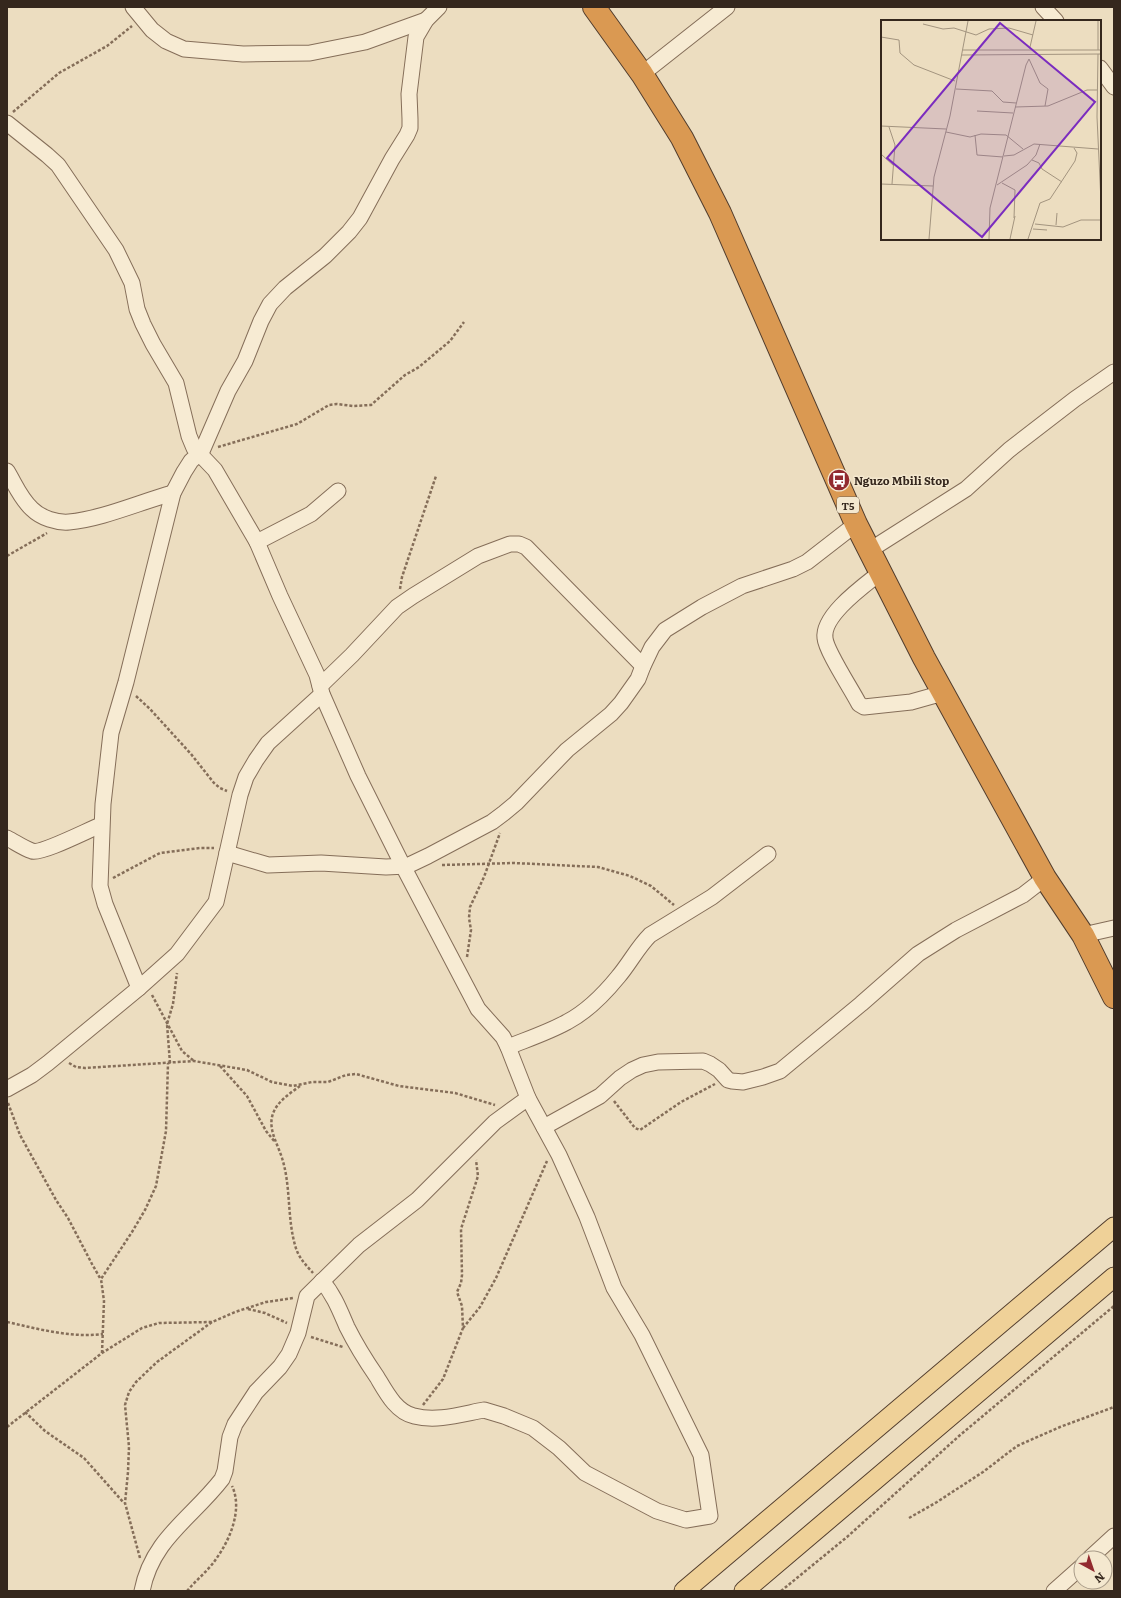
<svg xmlns="http://www.w3.org/2000/svg" width="1121" height="1598" viewBox="0 0 1121 1598" font-family="Literata,serif">
<style>
.lines{fill:none;stroke-linecap:round;stroke-linejoin:round}
.minor-casing{stroke:#856e59;stroke-width:17}
.major-casing{stroke:#523d2d;stroke-width:21}
.highway-casing{stroke:#523d2d;stroke-width:24}
.path{stroke:#856e59;stroke-width:2.5;stroke-dasharray:3 2;stroke-linecap:butt}
.minor{stroke:#f7ebd3;stroke-width:15}
.major{stroke:#efd198;stroke-width:19}
.highway{stroke:#da9952;stroke-width:22}
.labels{text-anchor:middle;dominant-baseline:central;stroke-width:3;stroke-linejoin:round;paint-order:stroke}
.shield{fill:#f4e8cf;stroke:#6e6152;stroke-width:1}
.shield-label{font-size:10px;font-weight:bold;fill:#35271d}
.poi-label{font-size:11px;font-weight:bold;fill:#35271d;stroke:#f4e8cf;text-anchor:start}
.inset-road{fill:none;stroke:#a3947f;stroke-width:1}
.view{fill:#7b2cbf;fill-opacity:0.15;stroke:#7b2cbf;stroke-width:2}
.inset-edge{fill:none;stroke:#35271d;stroke-width:2}
</style>
<rect width="100%" height="100%" fill="#ecddc0"/>
<g class="lines">
<!-- minor casing -->
<g class="minor-casing">
<g id="minor">
<polyline points="133,7 152,30 166,41 184,49 243,54 310,53 365,42 426,20"/>
<polyline points="1043,7 1056,21"/>
<polyline points="1100,68 1114,87"/>
<polyline points="642,74 727,7"/>
<path d="M7,123l40,32 11,10 58,85 16,33 5,26 6,15 10,20 23,39 13,53 5,12 21,22 42,72 23,54 37,79 5,19 36,82 45,90 75,143 25,28 5,10 20,51 31,57 28,62 27,71 28,47 59,120 9,61 -24,4 -29,-9 -72,-38 -26,-25 -26,-20 -29,-12 -20,-6c-22,4 -47,12 -70,6 -18,-4 -28,-24 -37,-39 -11,-16 -21,-32 -30,-50 -7,-16 -13,-32 -25,-46"/>
<path d="M7,471c8,13 13,27 25,38 9,9 25,14 37,13 33,-3 71,-20 104,-29"/>
<polyline points="257,542 311,514 338,491"/>
<polyline points="870,550 966,489 1009,450 1075,399 1114,372"/>
<path d="M881,572c-16,13 -59,43 -56,66 1,13 27,52 34,66l5,3 47,-5 32,-9"/>
<polyline points="320,686 352,655 397,607 413,596 478,556 510,544 519,544 526,547 643,666"/>
<path d="M7,838c8,4 16,10 25,13 10,3 56,-21 69,-26"/>
<polyline points="227,853 268,865 321,863 386,867 407,866 428,856 492,822 504,813 516,803 567,750 611,714 621,703 638,679 643,666 652,647 665,630 702,607 742,586 793,569 807,562 856,524"/>
<polyline points="1083,935 1114,928"/>
<polyline points="139,988 105,904 100,886 103,804 111,733 126,682 173,493 184,472 191,461 202,451 228,391 245,361 261,321 270,304 285,288 325,256 349,232 360,218 392,159 407,135 410,128 410,119 409,94 416,37 426,20 439,7"/>
<path d="M508,1047c20,-8 41,-15 59,-25 19,-10 38,-29 51,-45 12,-14 19,-29 32,-42l62,-38 56,-43"/>
<polyline points="7,1089 32,1075 48,1063 139,988 177,954 216,902 240,795 246,777 256,760 268,743 322,694"/>
<polyline points="544,1127 600,1096 620,1078 632,1070 643,1065 658,1062 703,1061 710,1064 719,1070 728,1080 732,1081 743,1082 763,1077 780,1071 861,1004 918,954 956,930 1023,895 1045,878"/>
<polyline points="1090,1558 1114,1536"/>
<path d="M142,1591c10,-52 50,-73 80,-112l3,-8 5,-34 5,-13 21,-32 24,-25 9,-13 9,-21 9,-37 52,-51 58,-45 78,-78 33,-24"/>
<polyline points="1054,1591 1081,1567"/>
</g>
</g>
<!-- major casing -->
<g class="major-casing">
<g id="major">
<polyline points="684,1591 1114,1227"/>
<polyline points="744,1591 1114,1277"/>
</g>
</g>
<!-- highway casing -->
<g class="highway-casing">
<polyline id="highway" points="594,7 642,74 682,138 720,213 856,524 924,658 1045,878 1083,935 1114,997"/>
</g>
<!-- path -->
<g class="path">
<polyline points="13,112 59,73 107,46 132,26"/>
<polyline points="218,447 297,424 329,405 337,404 353,406 371,405 405,375 419,367 450,341 464,322"/>
<polyline points="7,556 47,533"/>
<polyline points="400,589 402,577 436,476"/>
<polyline points="136,696 150,709 191,754 214,783 220,788 227,791"/>
<polyline points="442,865 514,863 598,867 630,876 651,886 674,905"/>
<polyline points="113,878 160,853 200,848 214,848"/>
<polyline points="467,957 471,930 469,918 470,907 484,877 500,833"/>
<polyline points="152,995 182,1051 194,1061"/>
<polyline points="69,1063 76,1067 85,1068 194,1061 247,1070 272,1082 293,1086 312,1082 328,1082 346,1075 356,1074 399,1086 455,1093 495,1105"/>
<polyline points="170,1063 167,1024 173,1004 177,973"/>
<polyline points="220,1066 247,1096 266,1131 275,1142"/>
<path d="M300,1086c-11,8 -25,17 -28,31 -3,14 6,28 10,41 9,28 5,59 13,87 3,12 10,19 18,28"/>
<polyline points="614,1101 635,1128 640,1130 681,1102 715,1084"/>
<polyline points="8,1103 20,1135 56,1200 68,1218 92,1264 100,1278"/>
<polyline points="248,1309 265,1313 287,1323"/>
<path d="M7,1322c32,7 63,16 96,12"/>
<polyline points="463,1328 480,1307 496,1278 547,1161"/>
<polyline points="311,1337 343,1347"/>
<polyline points="102,1353 104,1301 101,1279 132,1232 145,1210 156,1186 166,1131 168,1063"/>
<polyline points="423,1405 443,1379 463,1328 462,1306 457,1292 461,1283 462,1275 461,1229 478,1176 476,1160"/>
<polyline points="25,1412 45,1431 84,1458 124,1503"/>
<polyline points="7,1427 102,1353 142,1328 159,1323 212,1322"/>
<polyline points="909,1518 937,1502 983,1472 1017,1446 1060,1427 1114,1407"/>
<polyline points="140,1558 125,1503 128,1472 129,1447 125,1405 129,1392 136,1382 157,1362 212,1322 235,1312 266,1302 293,1298"/>
<path d="M187,1591c9,-11 21,-20 29,-32 14,-19 27,-50 16,-73"/>
<polyline points="781,1591 847,1537 959,1436 1114,1306"/>
</g>
<!-- minor -->
<use href="#minor" class="minor"/>
<!-- major -->
<use href="#major" class="major"/>
<!-- highway -->
<use href="#highway" class="highway"/>
</g>
<!-- icons -->
<defs>
<g id="bus-disc" transform="scale(1.15)"><circle r="9.5" fill="#922a2f" stroke="#f4e8cf"/><path d="M-5-6H5V4H4V6H2V4H-2V6H-4V4H-5ZM-3.5-4V0h7V-4ZM-3.5 1.2v1.5H-2V1.2ZM2 1.2v1.5H3.5V1.2Z" fill="#fff"/></g>
</defs>
<g fill-rule="evenodd">
<use href="#bus-disc" x="839" y="480"/>
</g>
<g class="labels">
<!-- shield labels -->
<rect class="shield" x="837" y="497" width="22" height="16" rx="3"/>
<g class="shield-label">
<text x="848" y="505">T5</text>
</g>
<!-- poi labels -->
<g class="poi-label">
<text x="854" y="480">Nguzo Mbili Stop</text>
</g>
</g>
<!-- overview -->
<g transform="translate(881 20)">
<rect width="220" height="220" fill="#ecddc0"/>
<path class="inset-road" d="M217,1v29M42,4l20,5 11,-1 22,7 13,-6 20,-1 24,7M0,17l18,3 1,13 14,12 41,16M149,27l6,-26M82,30h138M217,34l-1,63 4,85M81,35l139,-1M75,69l36,2 11,11 13,1M134,87l33,-1 39,-16h10M96,91l36,2M0,106l65,3M8,107l6,18 -3,39M65,112l24,5 11,-3 25,1 17,14M94,115l2,20 26,2M0,134l13,12M123,136l10,-1 20,-11 64,5M151,140l7,3 3,6 20,13M121,163l13,7 -1,28M0,164l52,2M116,165l30,-20 9,-10 4,-11M154,204l28,3 18,-7h20M175,205l1,-12M152,209l14,1M48,219l5,-62 16,-61 18,-95M108,219l1,-31 36,-143 3,-6 11,24 8,6 -3,17M129,219l5,-23M147,219l12,-36 10,-4 25,-38 2,-8 -3,-5"/>
<path class="view" d="M119,3l95,79 -113,135 -95,-79z"/>
<rect width="220" height="220" class="inset-edge"/>
</g>
<!-- border -->
<rect width="1121" height="1598" fill="none" stroke="#35271d" stroke-width="16"/>
<!-- north arrow -->
<g transform="translate(1093 1570) rotate(140)"><circle r="19" fill="#f4e8cf" stroke="#a89b88"/>
<path d="M0-3L7 15L0 10L-7 15Z" fill="#922a2f"/>
<text y="-6" font-size="11" font-weight="bold" text-anchor="middle" fill="#35271d">N</text>
</g>
</svg>
